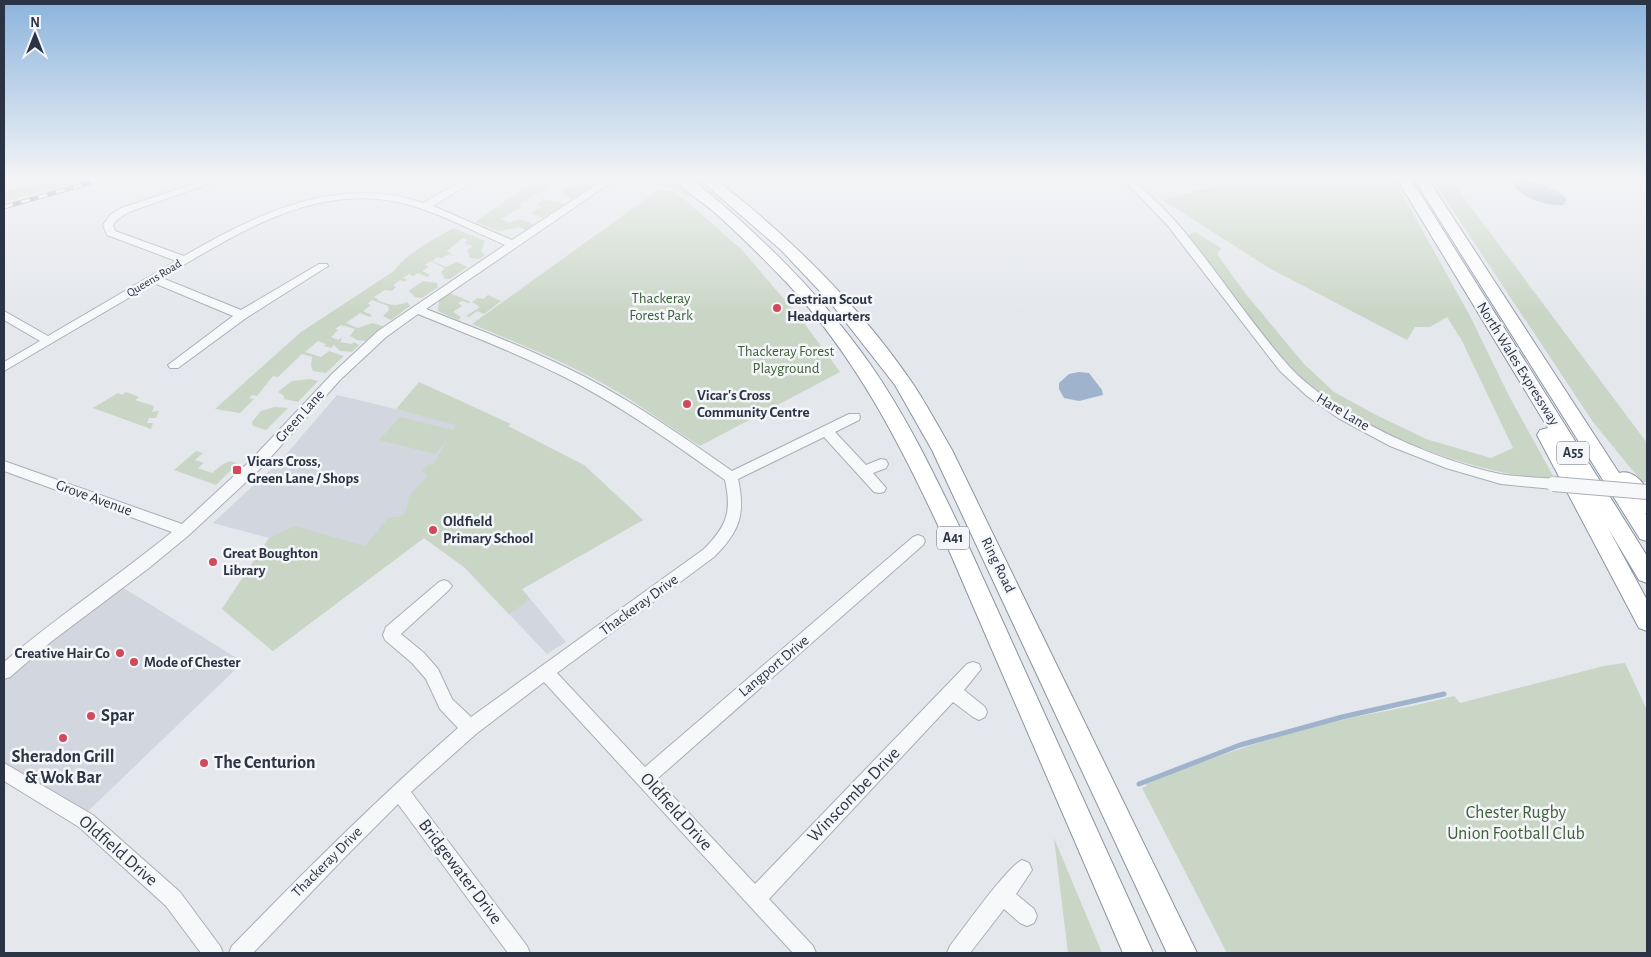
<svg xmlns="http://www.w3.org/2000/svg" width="1651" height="957" viewBox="0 0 1651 957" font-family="'Alegreya Sans',sans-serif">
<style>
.built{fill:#d2d6de}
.green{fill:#c9d6c5}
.water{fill:#9fb4cc}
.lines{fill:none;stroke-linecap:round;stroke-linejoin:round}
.stream{stroke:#9fb4cc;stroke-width:5}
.minor-casing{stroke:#a9aeb7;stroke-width:2}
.highway-casing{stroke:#8b94a3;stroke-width:2}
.minor{fill:#f7f8fa;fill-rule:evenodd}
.highway{fill:#fff;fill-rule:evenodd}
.rail-casing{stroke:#7d8696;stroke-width:4.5}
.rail{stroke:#f4f6f9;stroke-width:3;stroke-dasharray:9;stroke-linecap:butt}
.minor-bridge-casing{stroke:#a9aeb7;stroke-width:16;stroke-linecap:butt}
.minor-bridge{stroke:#f7f8fa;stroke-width:14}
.poi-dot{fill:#d1495b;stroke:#f4f6f9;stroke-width:2}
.labels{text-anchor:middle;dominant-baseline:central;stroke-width:5;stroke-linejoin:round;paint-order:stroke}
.far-street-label{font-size:12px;fill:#2b3445;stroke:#f4f6f9}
.shield{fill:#f4f6f9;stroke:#676e7b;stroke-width:1}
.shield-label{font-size:14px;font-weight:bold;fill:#2b3445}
.park-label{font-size:15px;fill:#3f6138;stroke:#f4f6f9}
.poi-label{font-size:15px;font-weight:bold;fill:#2b3445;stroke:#f4f6f9;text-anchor:start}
.street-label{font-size:15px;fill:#2b3445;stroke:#f4f6f9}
.near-poi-label{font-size:18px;font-weight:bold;fill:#2b3445;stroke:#f4f6f9;text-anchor:start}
.near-street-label{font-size:18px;fill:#2b3445;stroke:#f4f6f9}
.near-park-label{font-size:18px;fill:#3f6138;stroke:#f4f6f9}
</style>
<rect width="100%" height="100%" fill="#e4e7ec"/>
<!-- built -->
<g class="built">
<polygon points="337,395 455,423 584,465 643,520 522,589 566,642 547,654 464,567 424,538 273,651 222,609 269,538 213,523 283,458"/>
<polygon points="117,584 243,662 82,817 4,771 4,672 46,636"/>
</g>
<!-- green -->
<g class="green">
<polygon points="51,179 87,179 4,202 4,192"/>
<path d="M538,179h22l-2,1 4,2 -7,-1 -7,4 4,2 -27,13 5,2h-6l-5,2 4,2c-7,5 -14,8 -22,13l9,4c7,-5 17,-3 23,2l-8,5 -5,-3 -22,4 -23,-9z"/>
<path d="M617,179h55l20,16 -5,2c-19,-15 -49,-16 -73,-16z"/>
<path d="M1239,179h155l76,137 39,80 47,85c-87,-9 -193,-46 -258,-107 -42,-41 -76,-92 -111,-138l8,-4 26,16 -4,6 28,39 59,71 30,28 42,23 50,24 65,19 22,-10 -52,-109 -14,-22 -17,10h-15l-8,13 -138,-72 -106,-68z"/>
<polygon points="1432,179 1450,179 1647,443 1647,482 1642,482 1593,422"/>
<polygon points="578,182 593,186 572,199 565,196 561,190"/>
<path d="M660,189l17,4 65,57 59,69 39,53 -140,74c-38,-24 -70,-49 -109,-69 -38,-20 -79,-36 -119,-53z"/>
<polygon points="543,200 560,202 563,205 542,218 532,213 538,208 543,208 536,204"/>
<path d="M453,228l32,13 -4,11 4,3 -5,4 -10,-1 -3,-8 6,-4 -9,-3 4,-3 -5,-2 -16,13 7,5 -5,-2 -7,4 -5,-1 -5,4 14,6 11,-5 10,5 -17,12h-5l-4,-7 4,-4 -15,-7 -5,4 4,2 -7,4 8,4 -3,2 -9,-4 -5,3 -4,-2 -6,4 4,2 -3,2 -4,-2 -7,5 3,2 -4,4 -7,-1 -11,7 4,2 -1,1c11,5 19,7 30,2l3,4 -19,14 -8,-4 6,-6 -1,-4 -16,-6 -5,4 4,1 -8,6 9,4 -2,2 -10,-4 -14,10 12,5 14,-5 11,3 -18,15 -8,-1 -7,-4 5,-7 -14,-4 -6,4 3,1 -7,7 7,3 3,-2 1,1 -2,3 11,2 3,-2 5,3 -7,7 -12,-1 -6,-6 -3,3 -7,-2 2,-2 -8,-3 -13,11 16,5 8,-6 15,5 -18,17 -13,-2 -2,-5 1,-9 -10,-3 -24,23 -5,-1 -16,20 -5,-1 -3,3 5,1 -14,14 -25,-4 86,-77 93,-61c15,-20 38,-30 59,-43z"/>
<polygon points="423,281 437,283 438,287 422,298 415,297 409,291"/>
<polygon points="450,293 471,302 469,303 462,301 458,303 462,306 453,312 461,317 458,320 438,311 439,301"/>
<polygon points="488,295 501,301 484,314 477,311 469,317 466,316 480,307 472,302 478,298 483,299"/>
<polygon points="310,379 318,381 298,402 284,399 284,396 278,392 292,381"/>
<polygon points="419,382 511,424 508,426 584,465 643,520 522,589 530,599 509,614 464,567 424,538 273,651 222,609 269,538 295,526 365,546 388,518 399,517 406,512 409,496 428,475 422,471 429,464 433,465 447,441 435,454 379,440 400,417 453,430 456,425 396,409"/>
<polygon points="126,392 139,397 135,400 154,406 152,412 159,411 156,418 149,418 147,423 153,423 151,429 93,408 118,393 122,395"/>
<polygon points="275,407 288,408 266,430 253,426 252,422 261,411"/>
<path d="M196,451l7,2 -8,7 9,3 -6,5 14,5c8,-6 16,-16 25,-9l-21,21 -42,-15z"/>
<path d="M1625,663l22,47v243h-420l-85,-165 5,-2 -2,-3c55,-20 107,-40 163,-55 48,-13 97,-19 146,-32l6,7 144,-37z"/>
<polygon points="1054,838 1102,953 1068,953"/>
</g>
<!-- water -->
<g class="water">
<path d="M1513,179c18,-2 40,8 54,20l-4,6c-15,2 -49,-8 -50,-26z"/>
<polygon points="1079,372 1089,373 1102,390 1103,395 1079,401 1064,398 1059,389 1059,383 1069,374"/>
</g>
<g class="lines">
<!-- stream -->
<polyline class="stream" points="1139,784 1240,745 1342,717 1444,694"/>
<!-- minor casing -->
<g class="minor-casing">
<g id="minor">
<path d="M208,179h14l-93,33 -11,7 -5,6 2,6 69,25c72,-42 154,-82 239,-53l42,-24h12l-44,27 79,34 93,-61h11l-190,130c54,21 109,42 161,69 51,27 98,60 145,93l117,-57h10l1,3 -1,3 -24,12 31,33 15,-6 5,1 2,4 -2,4 -13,5 13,15 -2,4 -5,1 -5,-1 -50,-55 -86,42c8,36 1,53 -24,78l-157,116 88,94 268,-230 5,-2 5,2 2,4 -2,4 -266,234 98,105 212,-220 6,-2 6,2 2,5 -17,21 21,17 2,5 -2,5 -6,3 -6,-3 -20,-15 -184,197 44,47 3,7h-23l-249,-271 -68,52 -65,58 116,154 3,7h-22l-110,-149 -52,52 -93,97h-24l3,-7c74,-76 146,-148 226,-218l-18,-19 -14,-30 -14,-16 -27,-23 -2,-5 3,-8 53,-45 5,-2 5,2 3,4 -3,4 -48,44 23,19 14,16 14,30 19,18 233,-168c23,-23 28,-37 21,-69 -48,-34 -95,-68 -147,-96 -51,-27 -106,-48 -160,-70l-32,23 -46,43 -80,89 -71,66 -40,33 -97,73 -42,36 -6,2v-17c54,-46 113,-85 168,-130l-168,-61v-10l178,63 68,-63 82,-87 46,-43 127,-86c-34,-15 -67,-33 -103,-42 -88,-21 -168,32 -240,75l79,32 78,-46h8l1,2 -82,52 -68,50h-8l-2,-3 65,-49 -79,-33 -150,88v-9l36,-21 -36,-21v-9l44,25 128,-75 -69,-26 -4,-10 7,-10 11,-7z"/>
<path d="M1123,179h10c14,14 30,28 43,43 39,45 72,98 112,143 46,51 146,95 212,109 17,3 36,3 53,5l5,1 2,4 -2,4 -5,1 -52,-5 -55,-16 -56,-22 -52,-28 -31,-22 -27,-25 -112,-145z"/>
<polygon points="4,763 93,815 180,892 220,946 223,953 201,953 166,906 79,827 4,781"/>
<path d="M1022,860l7,3 3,7 -16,24 18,15 3,7 -3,7 -7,3 -7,-3 -16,-14 -34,44h-23l3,-7c13,-17 57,-79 72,-86z"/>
</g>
</g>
<!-- highway casing -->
<g class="highway-casing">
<g id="highway">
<path d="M676,179h16c66,54 128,114 178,185 37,53 65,112 93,170l190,419h-30l-181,-419c-42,-91 -87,-178 -155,-251 -24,-25 -48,-49 -74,-72 -12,-10 -28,-19 -37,-32z"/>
<path d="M699,179h16c75,58 144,126 198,205 14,21 26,44 39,66l245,503h-30l-235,-503 -37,-65 -65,-83 -49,-52z"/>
<polygon points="1397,179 1411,179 1647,556 1647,583 1639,580 1608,528 1647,600 1647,631 1639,628 1537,435 1540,430 1548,428"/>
<path d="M1414,179h14l191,294c12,-4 27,9 28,21 1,6 0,13 0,20l-2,-1 2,3v25l-7,-2z"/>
</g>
</g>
<!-- minor -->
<use href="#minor" class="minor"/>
<!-- highway -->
<use href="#highway" class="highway"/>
<!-- rail casing -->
<g class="rail-casing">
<polyline id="rail" points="4,207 103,179"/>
</g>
<!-- rail -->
<use href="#rail" class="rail"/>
<!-- minor-bridge casing -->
<g class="minor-bridge-casing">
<polyline id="minor-bridge" points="1553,484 1647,492"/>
</g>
<!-- minor-bridge -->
<use href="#minor-bridge" class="minor-bridge"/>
</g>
<!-- sky -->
<linearGradient id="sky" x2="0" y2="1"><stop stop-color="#8bb4dd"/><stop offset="0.57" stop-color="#f3f4f6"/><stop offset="1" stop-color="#f3f4f6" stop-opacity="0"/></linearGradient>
<rect width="1651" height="313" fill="url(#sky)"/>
<!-- markers -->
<g class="poi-dot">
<circle cx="777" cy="308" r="5"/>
<circle cx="687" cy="404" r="5"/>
<rect x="232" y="465" width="10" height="10" rx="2.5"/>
<circle cx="433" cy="530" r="5"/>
<circle cx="213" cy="562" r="5"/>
<circle cx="120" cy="653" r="5"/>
<circle cx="134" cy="662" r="5"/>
<circle cx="91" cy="716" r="5"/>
<circle cx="63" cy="738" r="5"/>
<circle cx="204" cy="763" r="5"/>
</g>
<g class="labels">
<!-- far-street labels -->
<g class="far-street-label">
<text transform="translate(154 278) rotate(-31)">Queens Road</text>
</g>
<!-- shield labels -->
<g class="shield">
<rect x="1557" y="441.5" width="32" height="23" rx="4"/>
<rect x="937" y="526.5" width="32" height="23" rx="4"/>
</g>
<g class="shield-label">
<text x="1573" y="453">A55</text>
<text x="953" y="538">A41</text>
</g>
<!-- park labels -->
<g class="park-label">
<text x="661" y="298">Thackeray<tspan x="661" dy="17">Forest Park</tspan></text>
<text x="786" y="351">Thackeray Forest<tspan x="786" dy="17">Playground</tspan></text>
</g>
<!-- poi labels -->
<g class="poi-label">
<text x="787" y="299">Cestrian Scout<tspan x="787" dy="17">Headquarters</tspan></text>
<text x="697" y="395">Vicar's Cross<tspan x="697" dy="17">Community Centre</tspan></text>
<text x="247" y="461">Vicars Cross,<tspan x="247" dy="17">Green Lane / Shops</tspan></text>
<text x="443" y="521">Oldfield<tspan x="443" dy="17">Primary School</tspan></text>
<text x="223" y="553">Great Boughton<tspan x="223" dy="17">Library</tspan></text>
<text x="110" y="653" text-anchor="end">Creative Hair Co</text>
<text x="144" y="662">Mode of Chester</text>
</g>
<!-- street labels -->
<g class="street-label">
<text transform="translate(1518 364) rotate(58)">North Wales Expressway</text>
<text transform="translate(1343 412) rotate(31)">Hare Lane</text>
<text transform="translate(300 416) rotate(-48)">Green Lane</text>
<text transform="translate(94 498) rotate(20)">Grove Avenue</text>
<text transform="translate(998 565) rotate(64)">Ring Road</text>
<text transform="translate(639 605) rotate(-36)">Thackeray Drive</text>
<text transform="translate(774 666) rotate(-40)">Langport Drive</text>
<text transform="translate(327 862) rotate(-45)">Thackeray Drive</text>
</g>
<!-- near-poi labels -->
<g class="near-poi-label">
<text x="101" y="716">Spar</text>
<text x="63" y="757" text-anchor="middle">Sheradon Grill<tspan x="63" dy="21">&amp; Wok Bar</tspan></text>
<text x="214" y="763">The Centurion</text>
</g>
<!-- near-street labels -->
<g class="near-street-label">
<text transform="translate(854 795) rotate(-46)">Winscombe Drive</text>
<text transform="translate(676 812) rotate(48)">Oldfield Drive</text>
<text transform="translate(118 851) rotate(41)">Oldfield Drive</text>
<text transform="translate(460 872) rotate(53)">Bridgewater Drive</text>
</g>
<!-- near-park labels -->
<g class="near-park-label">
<text x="1516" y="813">Chester Rugby<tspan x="1516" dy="21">Union Football Club</tspan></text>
</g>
</g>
<!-- border -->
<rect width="1651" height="957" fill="none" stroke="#2b3445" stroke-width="10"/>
<!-- north arrow -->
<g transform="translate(35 35)" stroke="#f4f6f9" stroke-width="4" paint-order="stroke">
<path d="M0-4L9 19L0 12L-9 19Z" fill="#2b3445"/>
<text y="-8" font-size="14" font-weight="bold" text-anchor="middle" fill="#2b3445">N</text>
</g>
</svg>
